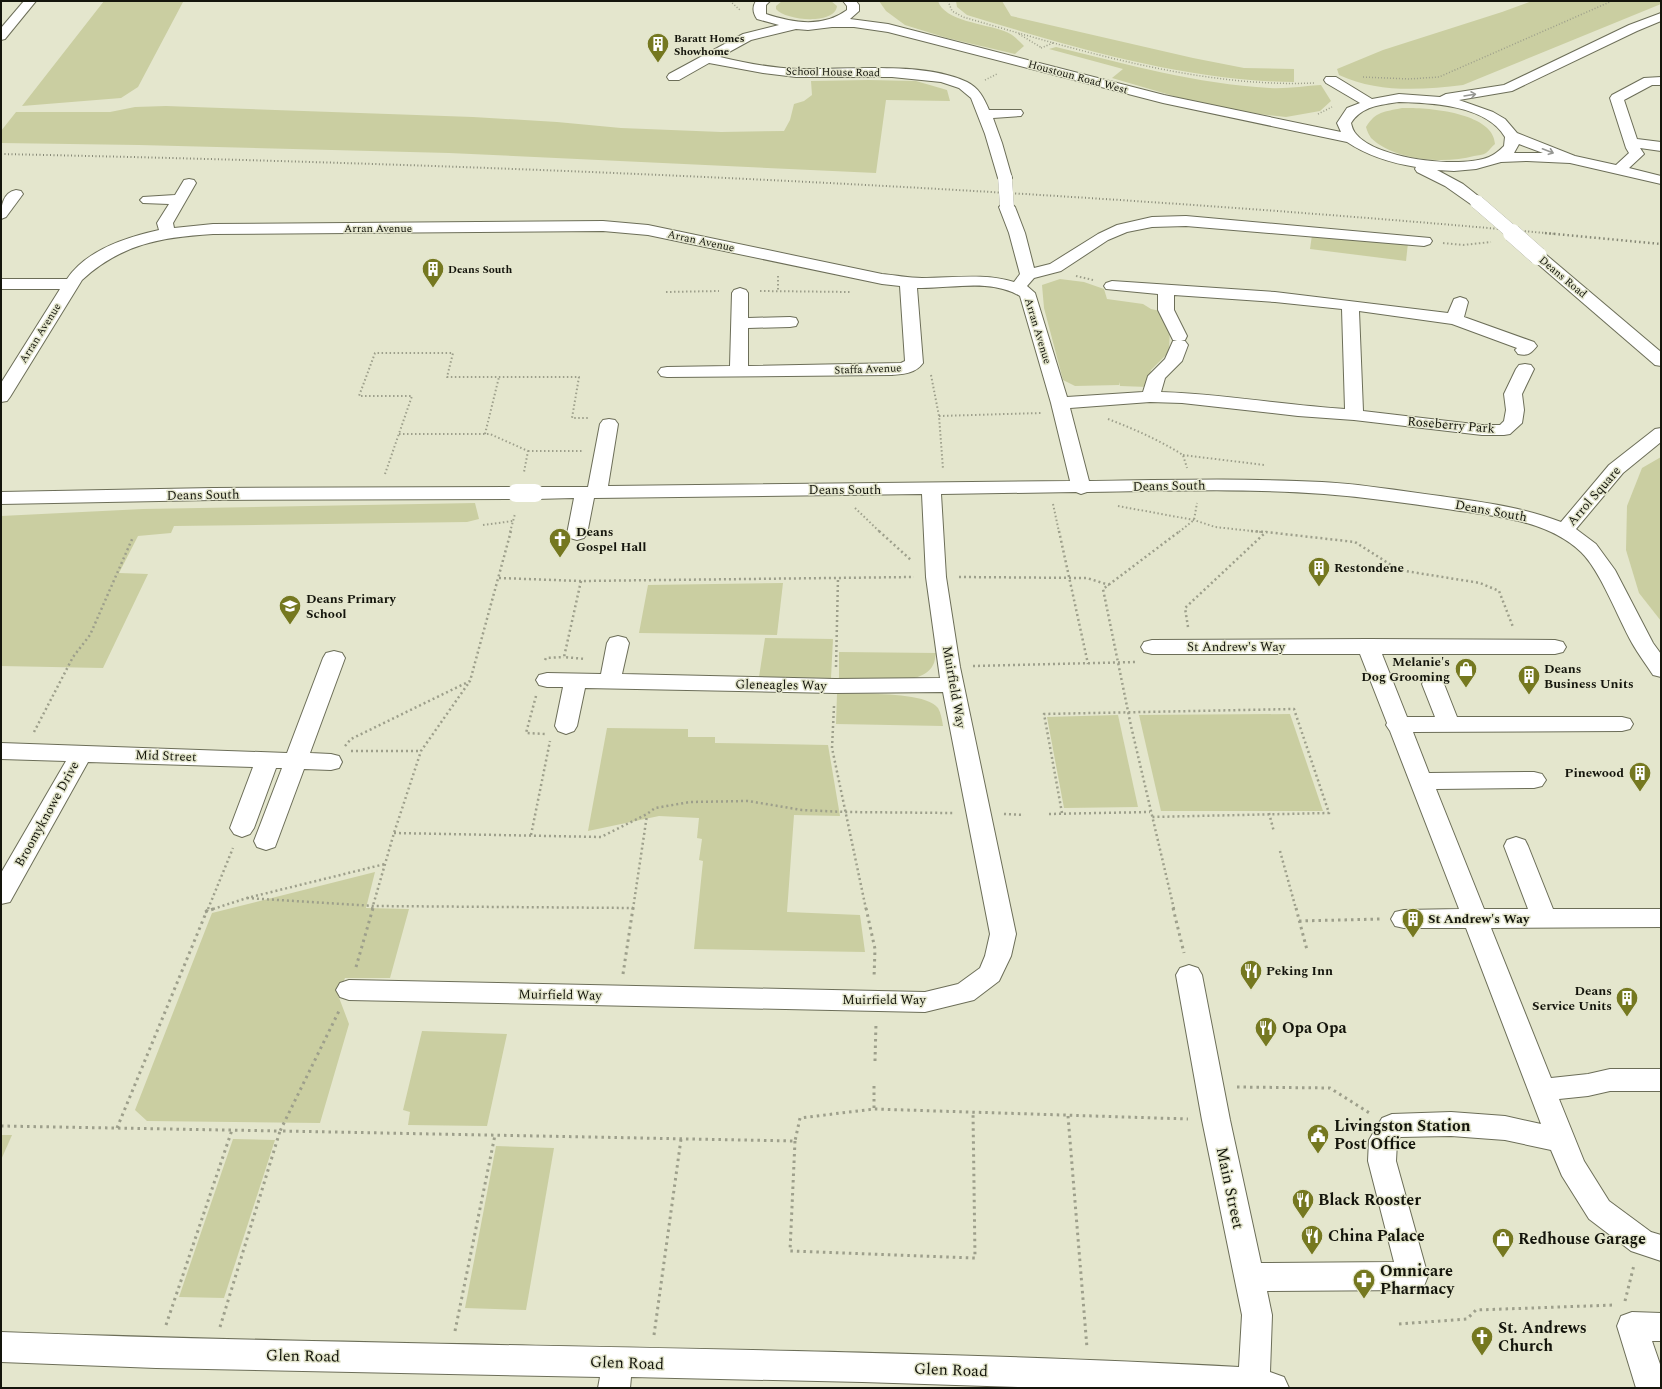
<svg xmlns="http://www.w3.org/2000/svg" width="1662" height="1389" viewBox="0 0 1662 1389" font-family="Spectral,serif">
<style>
.green{fill:#cacea1}
.lines{fill:none;stroke-linecap:round;stroke-linejoin:round}
.minor-casing{stroke:#6c6e58;stroke-width:2}
.path-far3{stroke:#9d9f8b;stroke-width:1.5;stroke-dasharray:1 2;stroke-linecap:butt}
.path-far2{stroke:#9d9f8b;stroke-width:2;stroke-dasharray:1.5 2.5;stroke-linecap:butt}
.path-far1{stroke:#9d9f8b;stroke-width:2.5;stroke-dasharray:2 3;stroke-linecap:butt}
.path{stroke:#9d9f8b;stroke-width:3;stroke-dasharray:2.5 4;stroke-linecap:butt}
.minor{fill:#fff;fill-rule:evenodd}
.rail-far1{stroke:#858775;stroke-width:2;stroke-dasharray:1 2.5;stroke-linecap:butt}
.rail{stroke:#858775;stroke-width:2.5;stroke-dasharray:1.5 3;stroke-linecap:butt}
.minor-bridge-far1-casing{stroke:#6c6e58;stroke-width:14;stroke-linecap:butt}
.minor-bridge-casing{stroke:#6c6e58;stroke-width:18;stroke-linecap:butt}
.minor-bridge-far1{stroke:#fff;stroke-width:14}
.minor-bridge{stroke:#fff;stroke-width:18}
.oneway{stroke:#959692}
.labels{text-anchor:middle;dominant-baseline:central;stroke-width:3;stroke-linejoin:round;paint-order:stroke}
.far-poi-label{font-size:11px;font-weight:bold;fill:#14150c;stroke:#e4e6cd;text-anchor:start}
.far-street-label{font-size:11px;fill:#14150c;stroke:#e4e6cd}
.street-label{font-size:13px;fill:#14150c;stroke:#e4e6cd}
.poi-label{font-size:13px;font-weight:bold;fill:#14150c;stroke:#e4e6cd;text-anchor:start}
.near-poi-label{font-size:16px;font-weight:bold;fill:#14150c;stroke:#e4e6cd;text-anchor:start}
.near-street-label{font-size:16px;fill:#14150c;stroke:#e4e6cd}
</style>
<rect width="100%" height="100%" fill="#e4e6cd"/>
<!-- green -->
<g class="green">
<polygon points="104,1 185,1 183,2 138,87 121,98 22,106"/>
<path d="M782,1h49l6,5c-2,19 -51,15 -61,3v-3z"/>
<path d="M879,1h59c6,20 48,23 66,30 9,3 14,9 20,15l-9,8 -68,-16 -42,-13 -19,-14z"/>
<path d="M956,1h46l9,15 182,42 51,10 50,1v13c-111,-1 -221,-35 -327,-67l-10,-8z"/>
<path d="M1532,1h129v3l-198,81c-41,5 -86,8 -124,-10l-2,-6 46,-19 119,-38z"/>
<path d="M1056,47c70,17 141,37 214,41 17,1 34,-2 51,-3l10,16 -11,10 -34,6 -45,-5 -64,-15 -65,-19 11,-9 -74,-20z"/>
<polygon points="868,80 916,81 947,90 950,101 886,100 876,173 449,153 139,145 1,143 1,131 16,112 110,112 135,107 166,106 473,117 557,122 621,128 721,132 784,131 790,120 794,104 804,101 812,95 811,81"/>
<path d="M1402,108c23,-1 92,4 93,36 -3,2 -6,7 -9,9 -3,2 -8,2 -12,3 -29,8 -79,5 -103,-18 -2,-3 -4,-7 -5,-11 10,-16 18,-15 36,-19z"/>
<polygon points="1312,235 1408,243 1406,261 1310,249"/>
<polygon points="1060,279 1084,282 1104,289 1107,299 1143,304 1151,309 1160,311 1170,327 1169,352 1151,370 1148,387 1120,386 1119,382 1119,385 1075,386 1063,380 1044,308 1042,285"/>
<polygon points="1661,457 1661,621 1639,593 1626,550 1627,506 1642,468"/>
<polygon points="475,503 479,519 467,522 174,526 171,533 138,536 119,573 148,574 103,668 1,666 1,516 143,509"/>
<polygon points="783,583 777,635 639,633 648,585"/>
<polygon points="765,638 833,639 831,678 759,677"/>
<path d="M839,652l97,1c-1,4 -1,9 -3,12 -12,24 -71,15 -94,14z"/>
<path d="M837,694c21,0 88,-3 101,14 3,5 4,12 5,18l-107,-2z"/>
<polygon points="1290,714 1323,811 1161,811 1139,715"/>
<polygon points="1118,715 1138,807 1064,808 1047,717"/>
<polygon points="607,728 688,729 688,737 715,737 715,743 828,745 840,816 794,815 787,912 860,915 865,952 694,949 703,861 699,860 702,839 697,838 699,818 659,816 588,831"/>
<polygon points="375,872 366,908 409,909 390,978 345,978 338,995 349,1024 320,1123 147,1121 135,1110 212,913"/>
<polygon points="422,1031 507,1034 487,1126 408,1125 410,1112 403,1110"/>
<polygon points="1,1135 12,1135 1,1160"/>
<polygon points="233,1139 275,1140 224,1298 179,1297"/>
<polygon points="496,1146 554,1148 526,1310 465,1308"/>
</g>
<g class="lines">
<!-- minor casing -->
<g class="minor-casing">
<g id="minor">
<polygon points="24,1 36,1 5,39 1,40 1,28"/>
<path d="M756,1h14l-4,4v9c27,9 57,14 81,-4v-4l-4,-5h13l3,4v6l-9,8 38,5 276,71 177,37 -4,-9 10,-15 13,-5 -34,-20 -2,-3 2,-3h10l36,22 27,-5 41,3 6,-3 58,-9 125,-60 32,-12v8l-24,10 -125,60 -53,9 34,12 12,7 12,14 58,23 41,9 13,-12 -3,-5 -16,-50 2,-3 32,-17 17,-1v8h-9l-28,15 13,39 24,3v9l-21,-3 4,6 -15,14 32,8v8l-91,-21 -43,-2 -26,1 -25,7 -22,2 -17,-1 26,14 19,15 3,3 -3,3 -5,2 -5,-2 -27,-19 -28,-14 -2,-3 1,-2c-25,-4 -48,-11 -69,-25l-184,-39 -275,-71 -34,-5h-22l-24,3 -12,-1 -45,11 -31,17c25,6 52,11 78,12 49,1 125,-8 169,13 12,6 17,16 22,28h32l2,3 -2,3 -28,2 9,25 10,35 -2,3 -5,1 -5,-1 -2,-3 -13,-44 -14,-36 -12,-10 -18,-6 -49,-5h-96l-33,-4 -54,-10 -30,17h-10l-2,-3 2,-3 74,-40 36,-9 -22,-6c-4,-6 -5,-12 -1,-18zM1399,102c33,1 87,3 106,35l-1,9c-4,4 -10,9 -15,11 -29,12 -113,2 -133,-23 -3,-3 -4,-7 -5,-11 11,-17 29,-18 48,-21zM1519,144l24,9h-29z"/>
<path d="M189,179l5,1 2,3 -23,40 1,5 39,-4 390,-3 45,4 234,49c13,1 27,4 40,4 31,0 62,-5 92,4l6,-8 -11,-41 -10,-26 3,-3 5,-2 5,2 3,3 10,26 9,35 16,-4 48,-30 19,-9 35,-8 34,-1 244,22 2,3 -2,3 -6,2 -238,-20 -34,1 -25,5 -19,8 -47,31 -27,7 -7,8 8,7 32,104 76,-5 5,-16 17,-17 8,-18 4,-1h-4l-15,-30v-16l-52,-5 -2,-3 2,-3 6,-2 163,11 173,21 6,-14 6,-2 6,2 2,3 -4,15 70,25 3,4c-6,8 -10,10 -19,8l-3,-4 2,-2 -65,-24 -93,-13 4,100 119,14h18l4,-4 2,-11 -2,-16 12,-25 3,-4 6,-1 6,1 3,4 -12,25 2,16 -2,13 -12,11 -6,1h-22l-128,-15 -56,-4 -116,-13 -32,-1 -80,6 19,73c78,-1 156,-3 233,1 40,2 79,9 118,14 41,6 83,11 121,26l48,-57 46,-36 6,-1v14l-38,31 -47,56 20,15 19,26 38,73 8,11v23l-8,-2c-7,-11 -15,-21 -21,-32 -14,-25 -32,-73 -51,-91 -35,-33 -89,-36 -134,-43 -41,-6 -82,-12 -123,-15 -79,-6 -158,-3 -237,-2l-6,2 -5,-2 -135,2 5,83 14,90 56,267 -5,22 -12,25 -25,19 -49,12 -576,-12 -9,-3 -4,-7 4,-7 9,-3 576,12 33,-8 22,-16 5,-12 5,-22 -47,-242 -108,1 -250,-5 -8,38 -3,5 -8,3 -8,-3 -3,-5 8,-39h-16l-8,-2 -3,-5 3,-5 8,-2 54,1 6,-31 3,-5 8,-2 8,2 3,5 -7,31 213,5 105,-1 -14,-101 -4,-83 -328,4 -7,36 -3,4 -7,2 -7,-2 -3,-4 7,-36 -39,1 -7,-2 -2,-4 -3,4 -7,2 -303,1 -212,4v-12l212,-4 303,-1 7,2 3,4 2,-4 7,-2h53l12,-63 3,-4 6,-1 6,1 3,4 -10,62 462,-5 -19,-78 -31,-107c-31,-18 -70,-7 -103,-8l6,75c-8,11 -20,11 -32,12l-224,2 -6,-1 -3,-4 3,-4 6,-1 63,-1 2,-73 2,-3 6,-2 6,2 2,3v25l42,-1 6,1 2,4 -2,4 -6,1 -42,1v38l153,-3 4,-2 -5,-75 -18,-2 -234,-49 -45,-4 -390,3c-51,3 -92,10 -131,46l-72,117 -3,4 -6,1v-19l59,-94h-59v-10h66c19,-29 60,-42 92,-49l-2,-7 12,-19 -26,-1 -3,-3 3,-3 32,-2 9,-15zM1174,295l101,7 67,7 3,100c-62,-4 -123,-15 -184,-17l4,-14 17,-17 6,-16 -3,-4 -4,-1h4l2,-4 -13,-26z"/>
<path d="M16,190l5,1 2,3 -17,23 -5,2c0,-12 1,-26 15,-29z"/>
<polygon points="1538,251 1544,253 1661,352 1661,366 1655,365 1532,259 1530,256 1532,253"/>
<path d="M1368,639l187,1 8,2 3,5 -3,5 -8,2h-173l25,63h28l-13,-33 3,-5 8,-2 8,2 3,5 13,33h165l8,2 3,5 -3,5 -8,2 -209,1 16,41 105,-1 8,2 4,6 -4,6 -8,2 -98,1 48,120h44l-24,-63 3,-6 9,-3 9,3 3,6 25,63h108v18l-170,1 60,150 37,-4 22,-5h51v22h-51l-22,5 -29,3 25,62 25,40 42,31 10,3v26l-30,-10 -42,-32 -27,-43 -11,-26 -46,-10 -54,-4 -51,1 -3,5 -1,19 32,115 -4,10 -11,4 -146,1 5,24 -2,57 14,5 5,11h-241l-186,-6 -231,-5 -1,11h-32l2,-11 -444,-9 -155,-6v-30c413,16 826,13 1238,35l3,-52 -40,-195 -26,-145 4,-7 9,-3 9,3 4,7 28,145 31,143 133,-1 -26,-101 1,-21 13,-22 10,-4 59,-2 54,4 36,8 -75,-196h-62l-9,-2 -4,-7 4,-7 9,-2 55,-1 -69,-178 -4,-6 1,-2 -27,-69h-208l-8,-2 -3,-5 3,-5 8,-2z"/>
<polygon points="334,651 342,653 345,658 310,753 331,754 339,756 342,762 339,768 331,770 304,769 275,847 266,850 257,847 254,841 282,768 276,768 254,828 250,834 242,837 234,834 230,828 253,767 88,762 10,902 1,904 1,873 66,761 1,759 1,743 287,753 323,658 326,653"/>
<polygon points="1632,1312 1661,1313 1661,1341 1652,1341 1661,1367 1661,1388 1636,1388 1617,1326 1621,1316"/>
</g>
</g>
<!-- path-far3 -->
<g class="path-far3">
<polyline points="730,1 740,10"/>
<path d="M948,1l4,10 11,6c111,32 235,71 351,66"/>
<polyline points="1019,34 1042,48"/>
<polyline points="1041,48 1053,43"/>
<polyline points="1363,77 1409,79 1439,77 1612,1"/>
<polyline points="985,80 997,74"/>
<polyline points="1318,114 1332,107"/>
</g>
<!-- path-far2 -->
<g class="path-far2">
<polyline points="1443,243 1463,245 1491,242"/>
<polyline points="778,276 778,291"/>
<polyline points="1076,276 1093,280"/>
<polyline points="760,291 851,292"/>
<polyline points="666,292 719,291"/>
<polyline points="931,375 939,416 943,469"/>
<polyline points="939,416 1041,413"/>
<path d="M1108,419c26,10 51,21 75,36l4,13"/>
<polyline points="399,434 490,434 528,451 524,472"/>
<polyline points="485,434 499,377"/>
<polyline points="528,451 582,451"/>
<polyline points="1183,455 1264,465"/>
<polyline points="385,474 412,396 359,396 375,353 453,353 447,377 579,377 572,418 590,418"/>
<polyline points="1053,504 1059,532"/>
<polyline points="1118,506 1194,520 1215,527 1261,532"/>
<polyline points="855,508 880,532"/>
<polyline points="483,525 513,521"/>
<polyline points="510,532 515,514"/>
<polyline points="1179,532 1194,520 1197,503"/>
</g>
<!-- path-far1 -->
<g class="path-far1">
<polyline points="879,531 912,561"/>
<polyline points="1059,531 1088,664"/>
<polyline points="1251,531 1266,532"/>
<polyline points="959,577 1087,578 1109,585"/>
<polyline points="499,578 581,581 914,577"/>
<polyline points="581,581 564,657 585,659"/>
<polyline points="1188,627 1185,608 1266,532 1355,542 1399,570 1480,583 1499,591 1513,627"/>
<polyline points="545,660 546,658 564,657"/>
<polyline points="973,666 1136,662"/>
<polyline points="836,667 838,578"/>
<polyline points="536,696 526,733 545,734"/>
<polyline points="834,706 832,748 866,909"/>
<polyline points="34,732 73,657 90,635 133,537"/>
<polyline points="345,746 351,739 470,681 511,531"/>
<polyline points="351,751 421,751"/>
<polyline points="1062,813 1044,714 1294,709 1329,813 1151,817"/>
<polyline points="1269,813 1274,832"/>
<polyline points="1004,814 1024,815"/>
<polyline points="1049,814 1150,812"/>
<polyline points="394,833 601,837 647,814 655,808 690,802 748,801 802,810 845,812 953,813"/>
<polyline points="531,835 550,741"/>
<polyline points="1280,851 1296,909"/>
<polyline points="247,898 374,906 633,908"/>
<polyline points="208,909 233,848"/>
<polyline points="213,909 247,898 385,864"/>
<polyline points="372,909 394,833 421,751 470,681"/>
<polyline points="633,909 647,815"/>
<polyline points="1174,909 1131,726 1103,589 1180,531"/>
</g>
<!-- path -->
<g class="path">
<polyline points="866,908 875,949 874,978"/>
<polyline points="1173,908 1184,953"/>
<polyline points="1296,908 1307,950"/>
<polyline points="205,912 216,908"/>
<polyline points="1299,921 1381,919"/>
<polyline points="356,967 373,908"/>
<polyline points="623,974 633,908"/>
<polyline points="875,1061 876,1023"/>
<polyline points="874,1086 874,1109"/>
<polyline points="1237,1087 1330,1088 1371,1114"/>
<polyline points="1068,1116 1087,1348"/>
<polyline points="1,1126 280,1131 339,1011"/>
<polyline points="117,1128 208,908"/>
<polyline points="795,1141 790,1251 975,1258 973,1112"/>
<polyline points="1625,1301 1634,1265"/>
<polyline points="1399,1324 1467,1319 1476,1310 1615,1305"/>
<polyline points="166,1325 232,1130"/>
<polyline points="220,1327 280,1131 795,1141 800,1118 874,1109 1188,1119"/>
<polyline points="455,1331 495,1135"/>
<polyline points="654,1335 681,1139"/>
</g>
<!-- minor -->
<use href="#minor" class="minor"/>
<!-- rail-far1 -->
<path class="rail-far1" d="M1,154c519,11 1037,33 1555,80"/>
<!-- rail -->
<polyline class="rail" points="1545,233 1661,244"/>
<!-- minor-bridge-far1 casing -->
<g class="minor-bridge-far1-casing">
<g id="minor-bridge-far1">
<polyline points="1005,178 1007,207"/>
<polyline points="1477,202 1514,234"/>
</g>
</g>
<!-- minor-bridge casing -->
<g class="minor-bridge-casing">
<g id="minor-bridge">
<polyline points="1512,233 1538,256"/>
<polyline points="516,493 535,493"/>
</g>
</g>
<!-- minor-bridge-far1 -->
<use href="#minor-bridge-far1" class="minor-bridge-far1"/>
<!-- minor-bridge -->
<use href="#minor-bridge" class="minor-bridge"/>
</g>
<!-- one-way arrows -->
<defs><path id="oneway-shaft" d="M-6 0H5M1.5-3L5.5 0L1.5 3" fill="none" stroke-width="1.6" stroke-linecap="round" stroke-linejoin="round"/></defs>
<g class="oneway">
<use href="#oneway-shaft" transform="translate(1470 95) rotate(-9)"/>
<use href="#oneway-shaft" transform="translate(1548 151) rotate(21)"/>
</g>
<!-- icons -->
<defs>
<g id="building-pin" transform="scale(1.15)"><path d="M0 17L-7.5 6A9.5 9.5 0 1 1 7.5 6Z" fill="#757820" stroke="#e4e6cd"/><path d="M-4-6H4V6H1V3H-1V6H-4ZM-2.5-4.3h1.7v1.8h-1.7ZM.8-4.3h1.7v1.8H.8ZM-2.5-1h1.7V.8h-1.7ZM.8-1h1.7V.8H.8Z" fill="#fff"/></g>
<g id="church-pin" transform="scale(1.15)"><path d="M0 17L-7.5 6A9.5 9.5 0 1 1 7.5 6Z" fill="#757820" stroke="#e4e6cd"/><path d="M-1.2-6h2.4v3.5h3.3v2.4h-3.3V6h-2.4V-.1h-3.3v-2.4h3.3Z" fill="#fff"/></g>
<g id="school-pin" transform="scale(1.15)"><path d="M0 17L-7.5 6A9.5 9.5 0 1 1 7.5 6Z" fill="#757820" stroke="#e4e6cd"/><path d="M0-5L7-2L0 1L-7-2ZM-4 1L0 2.5L4 1V4Q0 6-4 4Z" fill="#fff"/></g>
<g id="shop-pin" transform="scale(1.15)"><path d="M0 17L-7.5 6A9.5 9.5 0 1 1 7.5 6Z" fill="#757820" stroke="#e4e6cd"/><path d="M-5-2.5h2.3a2.7 3.5 0 0 1 5.4 0H5L5.5 6h-11ZM-1.5-2.5h3a1.5 2.3 0 0 0-3 0Z" fill="#fff"/></g>
<g id="restaurant-pin" transform="scale(1.15)"><path d="M0 17L-7.5 6A9.5 9.5 0 1 1 7.5 6Z" fill="#757820" stroke="#e4e6cd"/><path d="M-5-6h1v4h1v-4h1v4h1v-4h1v5L-1.5 .5V6h-2V.5L-5-1ZM5-6V6H3V1.5H1.5Q1.5-4 5-6Z" fill="#fff"/></g>
<g id="civic-pin" transform="scale(1.15)"><path d="M0 17L-7.5 6A9.5 9.5 0 1 1 7.5 6Z" fill="#757820" stroke="#e4e6cd"/><path d="M-.6-6.5H3V-4.5H.6V-3L4-1V1h2V6H-6V1h2V-1L-.6-3ZM-1.2 2.5V6h2.4V2.5Z" fill="#fff"/></g>
<g id="pharmacy-pin" transform="scale(1.15)"><path d="M0 17L-7.5 6A9.5 9.5 0 1 1 7.5 6Z" fill="#757820" stroke="#e4e6cd"/><path d="M-2-6h4v4h4v4h-4v4h-4v-4h-4v-4h4Z" fill="#fff"/></g>
</defs>
<g fill-rule="evenodd">
<use href="#building-pin" x="658" y="44"/>
<use href="#building-pin" x="433" y="269"/>
<use href="#church-pin" x="560" y="539"/>
<use href="#building-pin" x="1319" y="568"/>
<use href="#school-pin" x="290" y="606"/>
<use href="#shop-pin" x="1466" y="669"/>
<use href="#building-pin" x="1529" y="676"/>
<use href="#building-pin" x="1640" y="773"/>
<use href="#building-pin" x="1413" y="919"/>
<use href="#restaurant-pin" x="1251" y="971"/>
<use href="#building-pin" x="1627" y="998"/>
<use href="#restaurant-pin" x="1266" y="1028"/>
<use href="#civic-pin" x="1318" y="1135"/>
<use href="#restaurant-pin" x="1303" y="1200"/>
<use href="#restaurant-pin" x="1312" y="1236"/>
<use href="#shop-pin" x="1503" y="1239"/>
<use href="#pharmacy-pin" x="1364" y="1280"/>
<use href="#church-pin" x="1482" y="1337"/>
</g>
<g class="labels">
<!-- far-poi labels -->
<g class="far-poi-label">
<text x="674" y="38">Baratt Homes<tspan x="674" dy="13">Showhome</tspan></text>
<text x="448" y="269">Deans South</text>
</g>
<!-- far-street labels -->
<g class="far-street-label">
<text transform="translate(833 72) rotate(1)">School House Road</text>
<text transform="translate(1078 77) rotate(15)">Houstoun Road West</text>
<text x="378" y="228">Arran Avenue</text>
<text transform="translate(701 241) rotate(12)">Arran Avenue</text>
<text transform="translate(1563 277) rotate(40)">Deans Road</text>
<text transform="translate(1038 331) rotate(73)">Arran Avenue</text>
<text transform="translate(40 333) rotate(-58)">Arran Avenue</text>
<text transform="translate(868 369) rotate(-2)">Staffa Avenue</text>
</g>
<!-- street labels -->
<g class="street-label">
<text transform="translate(1451 425) rotate(5)">Roseberry Park</text>
<text transform="translate(1169 486) rotate(-1)">Deans South</text>
<text x="845" y="490">Deans South</text>
<text transform="translate(203 495) rotate(-1)">Deans South</text>
<text transform="translate(1594 496) rotate(-49)">Arrol Square</text>
<text transform="translate(1491 511) rotate(10)">Deans South</text>
<text x="1236" y="647">St Andrew's Way</text>
<text transform="translate(781 685) rotate(1)">Gleneagles Way</text>
<text transform="translate(954 687) rotate(80)">Muirfield Way</text>
<text transform="translate(166 756) rotate(2)">Mid Street</text>
<text transform="translate(47 814) rotate(-61)">Broomyknowe Drive</text>
<text transform="translate(560 995) rotate(1)">Muirfield Way</text>
<text x="884" y="1000">Muirfield Way</text>
</g>
<!-- poi labels -->
<g class="poi-label">
<text x="576" y="532">Deans<tspan x="576" dy="15">Gospel Hall</tspan></text>
<text x="1334" y="568">Restondene</text>
<text x="306" y="599">Deans Primary<tspan x="306" dy="15">School</tspan></text>
<text x="1450" y="662" text-anchor="end">Melanie's<tspan x="1450" dy="15">Dog Grooming</tspan></text>
<text x="1544" y="669">Deans<tspan x="1544" dy="15">Business Units</tspan></text>
<text x="1624" y="773" text-anchor="end">Pinewood</text>
<text x="1428" y="919">St Andrew's Way</text>
<text x="1266" y="971">Peking Inn</text>
<text x="1612" y="991" text-anchor="end">Deans<tspan x="1612" dy="15">Service Units</tspan></text>
</g>
<!-- near-poi labels -->
<g class="near-poi-label">
<text x="1282" y="1028">Opa Opa</text>
<text x="1334" y="1126">Livingston Station<tspan x="1334" dy="18">Post Office</tspan></text>
<text x="1318" y="1200">Black Rooster</text>
<text x="1328" y="1236">China Palace</text>
<text x="1518" y="1239">Redhouse Garage</text>
<text x="1380" y="1271">Omnicare<tspan x="1380" dy="18">Pharmacy</tspan></text>
<text x="1498" y="1328">St. Andrews<tspan x="1498" dy="18">Church</tspan></text>
</g>
<!-- near-street labels -->
<g class="near-street-label">
<text transform="translate(1230 1188) rotate(78)">Main Street</text>
<text transform="translate(303 1356) rotate(1)">Glen Road</text>
<text transform="translate(627 1363) rotate(2)">Glen Road</text>
<text transform="translate(951 1370) rotate(2)">Glen Road</text>
</g>
</g>
<!-- border -->
<rect width="1662" height="1389" fill="none" stroke="#14150c" stroke-width="4"/>
</svg>
